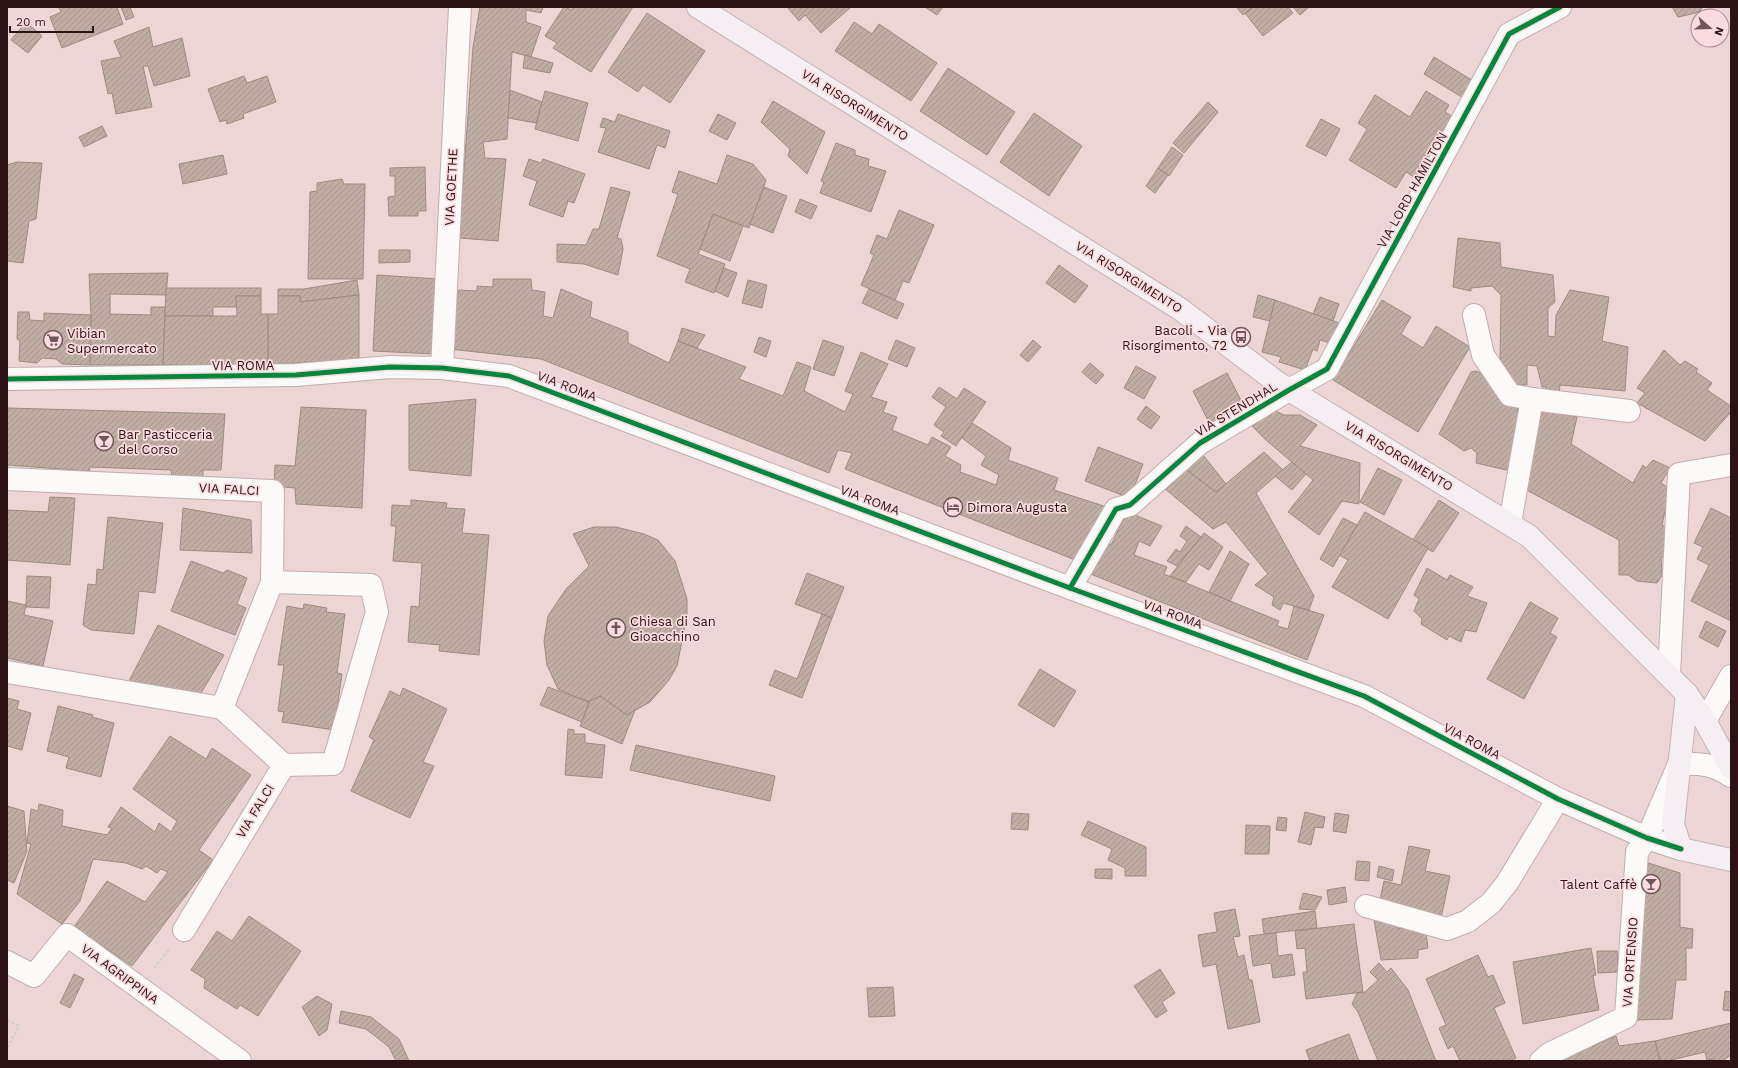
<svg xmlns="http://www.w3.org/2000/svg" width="1738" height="1068" viewBox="0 0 1738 1068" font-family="'Work Sans',sans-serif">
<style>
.building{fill:url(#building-hatch);stroke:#9d8b81}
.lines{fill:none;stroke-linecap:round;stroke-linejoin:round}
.minor-casing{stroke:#c3acad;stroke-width:24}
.major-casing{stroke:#c2b3b5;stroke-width:24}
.path{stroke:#d3cccc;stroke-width:2.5;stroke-dasharray:3 2;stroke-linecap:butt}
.minor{stroke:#fcf9f9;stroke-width:22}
.major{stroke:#f5eff3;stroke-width:22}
.cycleway-casing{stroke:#fadcde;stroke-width:8}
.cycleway{stroke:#00873e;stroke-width:5}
.labels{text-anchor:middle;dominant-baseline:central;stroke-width:3.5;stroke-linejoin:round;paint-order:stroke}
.street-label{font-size:13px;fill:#2c1215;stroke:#fadcde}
.poi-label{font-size:13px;fill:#2c1215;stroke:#fadcde;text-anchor:start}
</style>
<defs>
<pattern id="building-hatch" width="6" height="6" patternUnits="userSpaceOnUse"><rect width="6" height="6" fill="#c0aea4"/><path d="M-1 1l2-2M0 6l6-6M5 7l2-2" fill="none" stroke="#a5958c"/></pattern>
</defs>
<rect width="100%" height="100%" fill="#edd5d6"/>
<!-- building -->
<g class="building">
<polygon points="59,7 117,7 123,24 62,48 50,17 61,12"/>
<polygon points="121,7 130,7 134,17 126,20"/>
<polygon points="480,7 543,7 541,13 526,10 526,22 541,27 531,57 512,52 507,139 483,142 485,158 506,159 498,241 459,238 473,47"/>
<polygon points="564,7 572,10 573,7 633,7 591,72 553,48 557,43 545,36"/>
<polygon points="787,7 851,7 821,33 805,15 799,21"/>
<polygon points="925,7 943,7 937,15"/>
<polygon points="1236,7 1253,7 1243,15"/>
<polygon points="1253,7 1288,7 1293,13 1263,36 1245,13"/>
<polygon points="1293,7 1309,7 1300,15"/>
<polygon points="1672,7 1702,7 1700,12 1678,17"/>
<polygon points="647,13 705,51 670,103 643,85 638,92 608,72"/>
<polygon points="26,22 42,36 28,53 11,40"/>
<polygon points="854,22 872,34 879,24 937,63 911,101 835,51"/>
<polygon points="149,27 153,47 182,38 190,76 154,86 148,66 143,66 152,107 116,114 112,93 108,94 101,61 121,57 114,41"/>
<polygon points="525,55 553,63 550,73 523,68"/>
<polygon points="1434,57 1475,82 1465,99 1424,74"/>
<polygon points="948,68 1015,112 987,155 920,111"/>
<polygon points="244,76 247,83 267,76 276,102 243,114 244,118 227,124 226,120 220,122 208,89"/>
<polygon points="510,90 542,102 536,123 508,118"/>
<polygon points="545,91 588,103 578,141 535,129"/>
<polygon points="1426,91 1449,105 1445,112 1455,118 1417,179 1406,172 1396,188 1349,160 1367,129 1358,123 1375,95 1410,117"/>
<polygon points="773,101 825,132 807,174 788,156 790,149 761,122"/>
<polygon points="1208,102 1218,112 1184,153 1173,143"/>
<polygon points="1034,113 1082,146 1049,196 1000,162"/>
<polygon points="618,114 670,131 665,148 657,145 649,169 598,152 606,128 600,127 603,118 615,122"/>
<polygon points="718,114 736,123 727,140 709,131"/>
<polygon points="1321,119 1340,129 1326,156 1306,146"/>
<polygon points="102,126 107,136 84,147 79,137"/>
<polygon points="836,143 855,150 855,155 869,159 868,166 886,171 871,212 820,193 824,182 821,181"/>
<polygon points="1172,147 1183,155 1169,176 1158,168"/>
<polygon points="223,155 227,174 183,184 179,164"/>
<polygon points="727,155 753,164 766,180 749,228 713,214 698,254 725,264 714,293 685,282 690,269 657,256 678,194 672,192 679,171 717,184"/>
<polygon points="529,159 541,163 543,159 585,174 574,203 568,201 563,217 529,205 537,181 523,176"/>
<polygon points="17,162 42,163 36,219 29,221 23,263 7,261 7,165"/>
<polygon points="425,167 426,211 418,211 418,216 389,216 388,197 395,196 395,176 390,176 390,168"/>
<polygon points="1158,168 1168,175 1155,193 1146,186"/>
<polygon points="342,179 344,184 365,184 363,279 308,279 310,192 317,191 317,183"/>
<polygon points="611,187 630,192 617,238 621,239 623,249 618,275 584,264 557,262 557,244 586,245 593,229 599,229"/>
<polygon points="764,187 787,196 773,233 750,224"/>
<polygon points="800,199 817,206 811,219 795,212"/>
<polygon points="899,210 934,225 909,283 903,281 895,300 861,285 874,255 870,253 877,235 887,239"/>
<polygon points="713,214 743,226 730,261 700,249"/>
<polygon points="1458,238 1500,243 1501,267 1553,275 1555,302 1548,308 1548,336 1555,337 1556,315 1570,290 1609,297 1602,341 1628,347 1625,391 1560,385 1559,394 1546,393 1546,387 1542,387 1537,366 1527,365 1527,385 1515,385 1500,363 1501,295 1492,286 1471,288 1471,291 1453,287"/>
<polygon points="379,250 410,250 410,262 379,263"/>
<polygon points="1059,265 1088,286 1075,303 1046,283"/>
<polygon points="724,268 737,273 728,297 715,291"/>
<polygon points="168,273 166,295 110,294 110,314 151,315 151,307 165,307 163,365 90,365 91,315 89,274"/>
<polygon points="377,275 439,279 434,354 373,351"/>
<polygon points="493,279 531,279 532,290 545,292 543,316 553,318 561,289 592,302 590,317 628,332 628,343 669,363 678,341 746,367 739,379 783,396 797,362 811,367 804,391 845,412 853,394 845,391 861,352 888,364 871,397 887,402 883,412 897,417 892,430 928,445 932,437 951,447 945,456 961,465 960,472 996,485 999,475 981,465 986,456 962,438 972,423 1011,448 1008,460 1058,478 1054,490 1113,509 1083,563 845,469 852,453 838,450 829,473 541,359 449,349 449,294 458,295 459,290 477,291 477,286 493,287"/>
<polygon points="357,280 359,295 300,302 300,296 278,296 278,289 304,289"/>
<polygon points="748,280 767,285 762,308 742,303"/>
<polygon points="166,288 261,288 261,296 236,296 237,307 213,307 213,316 165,316"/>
<polygon points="869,289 904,304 897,319 862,303"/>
<polygon points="359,295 359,360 268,364 268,314 278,314 278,296 300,296 300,302"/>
<polygon points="1258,295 1275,300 1270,321 1253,317"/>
<polygon points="236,296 261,296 261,314 268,314 268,364 163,365 165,316 237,316"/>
<polygon points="1320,297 1339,304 1333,321 1313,314"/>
<polygon points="1275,300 1342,324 1330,343 1320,340 1317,351 1313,349 1305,370 1279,362 1281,357 1262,352"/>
<polygon points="1382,300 1411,317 1401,334 1423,348 1436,326 1470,347 1418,432 1333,380"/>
<polygon points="18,312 29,312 30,320 44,321 44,313 91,315 90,365 62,364 56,359 42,358 37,363 19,361 20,341 17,339"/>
<polygon points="682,328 705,335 697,348 678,341"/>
<polygon points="759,337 771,341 766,357 754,352"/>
<polygon points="823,340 844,347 834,376 813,369"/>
<polygon points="896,340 915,348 907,367 888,359"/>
<polygon points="1033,340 1041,347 1028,362 1020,355"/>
<polygon points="1664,350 1680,365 1685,361 1698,369 1696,372 1712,383 1707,390 1731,406 1731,412 1705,441 1637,403 1645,393 1637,388"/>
<polygon points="1090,363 1104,375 1096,384 1082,372"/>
<polygon points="1136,366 1156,377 1144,399 1124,388"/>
<polygon points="1477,371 1494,382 1502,392 1498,399 1518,405 1515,472 1476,463 1477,453 1471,448 1464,451 1439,434 1471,372"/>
<polygon points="1227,373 1247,412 1213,430 1193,391"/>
<polygon points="939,387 957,399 964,388 986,402 956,446 941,436 944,432 934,425 946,407 932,397"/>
<polygon points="476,399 471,476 409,470 409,405"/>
<polygon points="1146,406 1160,417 1151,429 1137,419"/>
<polygon points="301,407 366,410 362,508 296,504 295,488 274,486 275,465 295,466"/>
<polygon points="7,408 225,414 221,470 203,470 203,478 172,477 171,470 90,467 89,471 7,465"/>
<polygon points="1269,408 1284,415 1300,415 1317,425 1300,446 1360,463 1359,504 1342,501 1319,535 1288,512 1313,480 1267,441 1249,423"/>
<polygon points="1537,408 1577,417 1571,444 1633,483 1643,465 1646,468 1653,460 1670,468 1661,483 1670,489 1662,525 1668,528 1668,557 1661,557 1662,575 1657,583 1637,581 1628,575 1619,575 1619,540 1523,488"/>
<polygon points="1098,447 1143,464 1130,498 1085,481"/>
<polygon points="1264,452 1283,470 1256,493 1314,596 1309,610 1283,603 1280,610 1272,605 1274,597 1255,585 1268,574 1226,522 1213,529 1163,487 1185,468 1216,492"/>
<polygon points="1203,455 1226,484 1216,492 1188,471"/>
<polygon points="1292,462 1306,474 1292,490 1275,476"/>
<polygon points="1378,468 1402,480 1384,515 1360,502"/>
<polygon points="50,497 75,498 70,565 7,560 7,510 48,512"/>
<polygon points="411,500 447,503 446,508 465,509 462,533 489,535 479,655 439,651 440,645 408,642 411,606 419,607 422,563 393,561 396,526 391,526 392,505 411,506"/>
<polygon points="1439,500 1459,513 1433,552 1413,540"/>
<polygon points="183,508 251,520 252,553 180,550"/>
<polygon points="1711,508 1731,518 1731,621 1691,601 1709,565 1697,559 1703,547 1694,543"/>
<polygon points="1127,512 1162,526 1150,546 1139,541 1134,555 1167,567 1164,574 1279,621 1277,626 1288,629 1294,606 1324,615 1307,660 1088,573 1104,541 1111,545"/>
<polygon points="1365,512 1428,548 1388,619 1332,587 1348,560 1339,555"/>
<polygon points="108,517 163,523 155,593 139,591 134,634 91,630 83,625 88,584 96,585 97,569 103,570"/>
<polygon points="1343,518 1357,525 1333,567 1320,559"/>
<polygon points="1186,526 1201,537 1177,566 1167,561 1176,549 1180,552 1187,541 1180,536"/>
<polygon points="594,527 616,527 644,534 658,540 675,561 687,599 687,616 677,666 669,680 650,702 627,715 600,696 589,701 578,698 558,689 547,665 544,641 548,616 566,589 589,566 573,534"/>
<polygon points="1204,533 1223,547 1209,570 1199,564 1186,582 1170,576"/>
<polygon points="1230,551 1249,564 1230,601 1209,592"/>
<polygon points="191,561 223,573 227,570 247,578 237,604 246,608 235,635 171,611"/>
<polygon points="1427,568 1447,580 1450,575 1473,587 1467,596 1487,603 1476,632 1465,630 1461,642 1449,636 1447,640 1421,624 1422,619 1414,611 1419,599 1414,595"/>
<polygon points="807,573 844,587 832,618 795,604"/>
<polygon points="27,576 51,577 49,608 26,607"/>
<polygon points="7,601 26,605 24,615 53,621 43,666 7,658"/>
<polygon points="1530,602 1558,618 1550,633 1557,637 1524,699 1487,679"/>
<polygon points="304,604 327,608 326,612 345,614 337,673 342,674 334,730 282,722 284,712 278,711 284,665 278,665 287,606 303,609"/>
<polygon points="822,614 832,618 802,698 769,685 775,670 797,679"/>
<polygon points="1706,621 1726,631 1718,647 1699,637"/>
<polygon points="158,625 224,655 201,693 132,685 130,679"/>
<polygon points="1040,669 1076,691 1054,727 1018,705"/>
<polygon points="548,687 589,702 582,722 540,705"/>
<polygon points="403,688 447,709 423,762 434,766 410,818 351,791 374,740 369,737 390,691 400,696"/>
<polygon points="600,696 627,715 635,710 622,744 580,726 590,701"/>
<polygon points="7,698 19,701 17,709 31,713 22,750 7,746"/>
<polygon points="58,706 93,715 92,717 114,723 101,777 66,768 69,757 47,751"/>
<polygon points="568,729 574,730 574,734 585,734 585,743 605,745 602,778 565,775"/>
<polygon points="170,736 206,759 212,748 251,775 199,850 213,860 132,966 74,927 107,881 145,902 168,872 161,869 157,873 146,866 142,869 126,863 93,859 80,901 62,924 17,894 31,844 27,843 31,809 38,811 39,804 63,810 62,826 107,835 112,828 108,827 121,807 155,832 159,823 171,832 177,821 133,789"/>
<polygon points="636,745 775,776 770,801 630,770"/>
<polygon points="7,806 24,811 27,851 14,883 7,880"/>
<polygon points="1305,812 1325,817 1323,828 1315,827 1311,845 1298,842"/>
<polygon points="1012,813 1029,814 1028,830 1011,829"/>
<polygon points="1335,813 1349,815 1346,833 1333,831"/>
<polygon points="1278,817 1287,818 1286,831 1276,830"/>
<polygon points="1088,821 1146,847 1146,876 1125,876 1125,868 1108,860 1112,849 1081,835"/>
<polygon points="1246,825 1270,826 1269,854 1245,854"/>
<polygon points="1409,846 1430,850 1425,871 1450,876 1441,918 1379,905 1384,881 1401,885"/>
<polygon points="1357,861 1370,862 1369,881 1355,880"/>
<polygon points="1642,861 1680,873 1680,927 1693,929 1692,948 1686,948 1686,980 1676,980 1672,1019 1637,1020"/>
<polygon points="1379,866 1394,870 1392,881 1377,877"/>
<polygon points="1095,869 1112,869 1112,879 1095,878"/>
<polygon points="1345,887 1347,902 1329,905 1327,890"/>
<polygon points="1303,893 1322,897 1315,910 1299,909"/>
<polygon points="1235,909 1240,936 1233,937 1238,957 1244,955 1249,980 1252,980 1260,1022 1228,1029 1216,964 1203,967 1198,935 1217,932 1214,913"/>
<polygon points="1315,911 1317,928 1264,934 1262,919"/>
<polygon points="1373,914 1398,918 1397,928 1412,929 1413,933 1426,933 1428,948 1418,950 1418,958 1381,960"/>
<polygon points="249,916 301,951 258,1016 240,1005 237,1009 204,988 205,979 191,970 217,931 232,941"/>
<polygon points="1354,924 1363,992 1306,999 1303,972 1307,972 1305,948 1297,949 1295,931"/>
<polygon points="1276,933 1278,956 1292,954 1295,975 1273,978 1271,963 1253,966 1249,936"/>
<polygon points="1591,948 1596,975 1593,976 1599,1010 1523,1024 1513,962"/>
<polygon points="1597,951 1617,951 1618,972 1598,973"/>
<polygon points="1478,955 1488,977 1493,975 1505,1003 1494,1008 1516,1058 1510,1061 1460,1061 1453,1046 1448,1049 1439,1028 1446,1025 1426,979"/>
<polygon points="1379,963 1387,972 1391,968 1408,990 1436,1061 1378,1061 1358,1012 1352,1004 1357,993 1365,992 1378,980 1370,972"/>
<polygon points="1160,969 1175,993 1162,1002 1167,1011 1156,1018 1134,986"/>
<polygon points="74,974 84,979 70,1008 60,1003"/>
<polygon points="893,987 895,1016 869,1017 867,988"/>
<polygon points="1725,991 1731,992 1731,1011 1723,1010"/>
<polygon points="317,996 332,1004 327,1030 319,1036 302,1007"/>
<polygon points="341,1011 371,1017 399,1039 409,1061 396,1061 389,1047 366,1029 339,1023"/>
<polygon points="1731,1023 1731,1055 1722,1061 1715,1061 1713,1059 1707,1060 1705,1052 1667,1061 1660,1061 1655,1041"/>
<polygon points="1349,1034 1359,1061 1310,1061 1306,1050"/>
<polygon points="1616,1036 1619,1046 1655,1041 1660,1061 1558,1061"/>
</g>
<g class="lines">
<!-- minor casing -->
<g class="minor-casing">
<g id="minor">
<polyline points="1474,315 1483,355 1510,395 1532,399"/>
<polyline points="442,368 460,7"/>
<polyline points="7,379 296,375 390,367 442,368 509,376 1070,588 1364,696 1558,799 1647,838 1681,849"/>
<polyline points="7,479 273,491 272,582 222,708 7,672"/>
<polyline points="1510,523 1532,399 1629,411"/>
<polyline points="272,582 371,585 377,612 333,764 284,765"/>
<polyline points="1070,588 1116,509 1130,505 1200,443 1289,390 1327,369 1509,34 1560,7"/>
<polyline points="1669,675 1679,474 1731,465"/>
<polyline points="1705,721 1731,676"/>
<polyline points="1366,906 1447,929 1468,921 1491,903 1507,883 1558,799"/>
<polyline points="184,930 284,765 222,708"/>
<polyline points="7,962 34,976 67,935 240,1061"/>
<path d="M1541,1061l8,-7 77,-37 11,-165 10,-14 32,-74c21,-1 34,0 52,12"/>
</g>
</g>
<!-- major casing -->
<g class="major-casing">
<g id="major">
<polyline points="698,7 1180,309 1278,383 1529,536 1687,694 1705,721 1731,768"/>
<polyline points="1687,694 1673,824 1681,849 1731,860"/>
</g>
</g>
<!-- path -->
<g class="path">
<polyline points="154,968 169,950"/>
<polyline points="7,1020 19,1026 7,1048"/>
</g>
<!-- minor -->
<use href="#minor" class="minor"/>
<!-- major -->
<use href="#major" class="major"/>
<!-- cycleway casing -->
<g class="cycleway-casing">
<g id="cycleway">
<polyline points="7,379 296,375 390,367 442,368 509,376 1070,588 1364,696 1558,799 1647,838 1681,849"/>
<polyline points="1070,588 1116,509 1130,505 1200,443 1289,390 1327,369 1509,34 1560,7"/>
</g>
</g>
<!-- cycleway -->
<use href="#cycleway" class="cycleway"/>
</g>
<!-- icons -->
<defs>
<g id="bus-ring" transform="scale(1)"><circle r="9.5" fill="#fadcde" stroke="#705659" stroke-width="1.5"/><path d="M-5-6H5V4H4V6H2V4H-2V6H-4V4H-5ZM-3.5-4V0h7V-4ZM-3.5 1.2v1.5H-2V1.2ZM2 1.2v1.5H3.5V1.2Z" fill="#705659"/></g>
<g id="supermarket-ring" transform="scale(1)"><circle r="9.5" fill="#fadcde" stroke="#705659" stroke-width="1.5"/><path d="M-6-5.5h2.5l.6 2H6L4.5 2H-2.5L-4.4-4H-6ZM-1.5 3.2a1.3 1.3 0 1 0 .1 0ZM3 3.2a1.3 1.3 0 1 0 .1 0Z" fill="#705659"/></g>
<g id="bar-ring" transform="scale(1)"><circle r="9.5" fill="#fadcde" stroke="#705659" stroke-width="1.5"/><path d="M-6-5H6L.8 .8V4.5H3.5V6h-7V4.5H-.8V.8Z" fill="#705659"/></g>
<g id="hotel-ring" transform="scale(1)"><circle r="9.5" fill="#fadcde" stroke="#705659" stroke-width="1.5"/><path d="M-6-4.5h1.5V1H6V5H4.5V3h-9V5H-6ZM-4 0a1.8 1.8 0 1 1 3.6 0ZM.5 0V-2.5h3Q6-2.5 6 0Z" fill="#705659"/></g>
<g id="church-ring" transform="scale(1)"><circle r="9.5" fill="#fadcde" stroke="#705659" stroke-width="1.5"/><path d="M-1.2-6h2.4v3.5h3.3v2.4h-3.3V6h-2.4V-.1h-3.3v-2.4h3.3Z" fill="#705659"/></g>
</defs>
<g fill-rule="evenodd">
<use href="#bus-ring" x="1241" y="337"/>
<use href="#supermarket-ring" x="53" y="340"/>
<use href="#bar-ring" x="104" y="441"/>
<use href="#hotel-ring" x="953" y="507"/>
<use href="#church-ring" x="616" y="628"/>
<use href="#bar-ring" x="1651" y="884"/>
</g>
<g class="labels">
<!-- street labels -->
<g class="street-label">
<text transform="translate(855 105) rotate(32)">VIA RISORGIMENTO</text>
<text transform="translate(451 187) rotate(-87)">VIA GOETHE</text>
<text transform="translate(1412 190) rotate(-61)">VIA LORD HAMILTON</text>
<text transform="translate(1129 277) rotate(32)">VIA RISORGIMENTO</text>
<text x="243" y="365">VIA ROMA</text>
<text transform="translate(567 386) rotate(21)">VIA ROMA</text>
<text transform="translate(1236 409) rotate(-31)">VIA STENDHAL</text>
<text transform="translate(1399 456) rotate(31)">VIA RISORGIMENTO</text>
<text transform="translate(229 489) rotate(3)">VIA FALCI</text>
<text transform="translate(870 500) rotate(21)">VIA ROMA</text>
<text transform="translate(1173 614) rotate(20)">VIA ROMA</text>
<text transform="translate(1472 741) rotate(28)">VIA ROMA</text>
<text transform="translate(255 811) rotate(-59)">VIA FALCI</text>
<text transform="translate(1630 962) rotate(-86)">VIA ORTENSIO</text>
<text transform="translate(120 974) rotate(36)">VIA AGRIPPINA</text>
</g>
<!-- poi labels -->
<g class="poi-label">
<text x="1227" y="330" text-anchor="end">Bacoli - Via<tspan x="1227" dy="15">Risorgimento, 72</tspan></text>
<text x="67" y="333">Vibian<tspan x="67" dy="15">Supermercato</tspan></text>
<text x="118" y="434">Bar Pasticceria<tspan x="118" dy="15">del Corso</tspan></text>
<text x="967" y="507">Dimora Augusta</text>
<text x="630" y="621">Chiesa di San<tspan x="630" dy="15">Gioacchino</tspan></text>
<text x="1637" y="884" text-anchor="end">Talent Caffè</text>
</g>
</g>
<!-- border -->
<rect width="1738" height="1068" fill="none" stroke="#2c1215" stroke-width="16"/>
<!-- north arrow -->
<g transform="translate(1710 28) rotate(110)"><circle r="19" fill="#fadcde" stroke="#a88b8e"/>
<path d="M0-3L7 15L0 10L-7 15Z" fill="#705659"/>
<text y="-6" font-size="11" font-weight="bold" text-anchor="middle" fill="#2c1215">N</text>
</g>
<!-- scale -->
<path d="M10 26v6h83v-6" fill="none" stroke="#2c1215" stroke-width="2"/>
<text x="16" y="26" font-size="12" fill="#2c1215" stroke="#fadcde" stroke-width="3" paint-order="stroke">20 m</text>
</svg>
